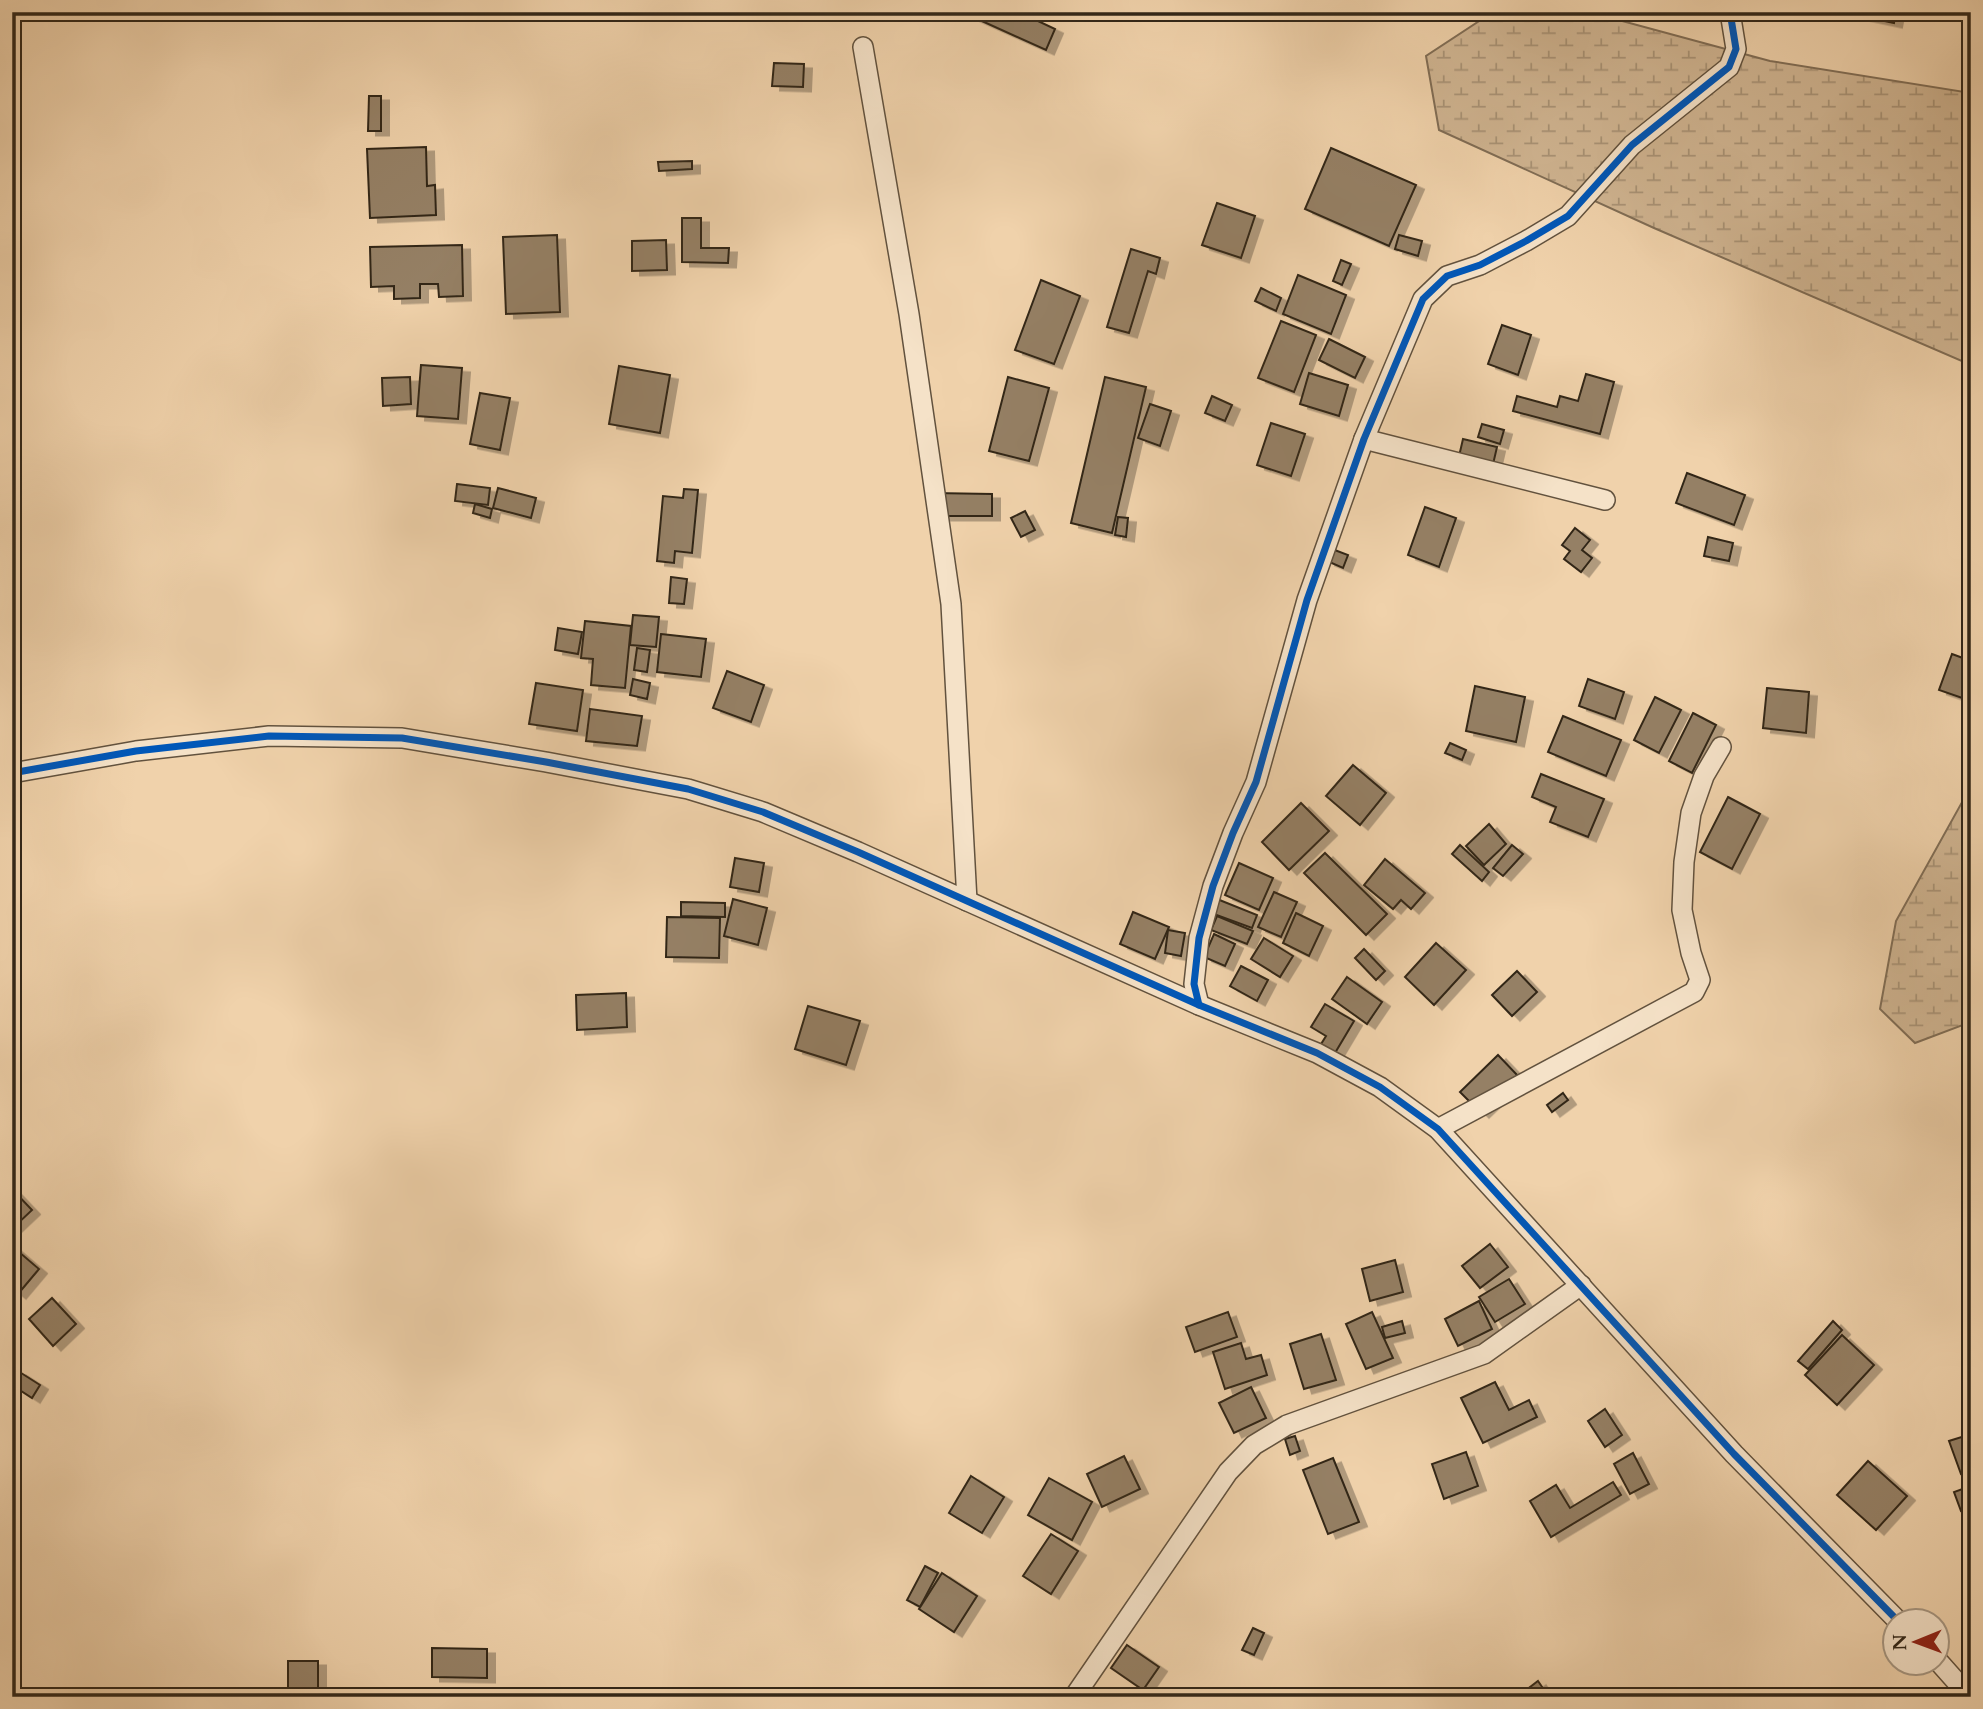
<svg xmlns="http://www.w3.org/2000/svg" width="1983" height="1709" viewBox="0 0 1983 1709" font-family="Cardo,serif">
<style>
.wetland{fill:url(#wetland-marsh);stroke:#816e56;stroke-width:2}
.building{fill:#958065;stroke:#322719;stroke-width:2;filter:url(#shadow)}
.lines{fill:none;stroke-linecap:round;stroke-linejoin:round}
.minor-casing{stroke:#62523e;stroke-width:22}
.minor{stroke:#f5e2c8;stroke-width:19}
.cycleway-casing{stroke:#f5e2c8;stroke-width:11}
.cycleway{stroke:#0057b8;stroke-width:7}
</style>
<defs>
<pattern id="wetland-marsh" width="20" height="14" patternUnits="userSpaceOnUse" patternTransform="scale(1.75)"><rect width="20" height="14" fill="#d0b592"/><path d="M1 5h8M5 5V1M11 12h8M15 12V8" fill="none" stroke="#a99376"/></pattern>
<filter id="shadow"><feDropShadow dx="8" dy="4.5" stdDeviation="0" flood-color="#0004"/></filter>
</defs>
<rect width="100%" height="100%" fill="#f0d2ab"/>
<filter id="stains"><feTurbulence type="fractalNoise" baseFrequency=".00286" numOctaves="4"/><feColorMatrix values="0 0 0 0 .2 0 0 0 0 .09 0 0 0 0 .02 0 0 0 .5 -.17"/></filter>
<radialGradient id="worn" r=".72"><stop offset=".6" stop-color="#630" stop-opacity="0"/><stop offset="1" stop-color="#630" stop-opacity=".3"/></radialGradient>
<!-- wetland -->
<g class="wetland">
<polygon points="1493,12 1589,12 1770,61 1971,93 1971,365 1654,228 1439,130 1426,56"/>
<polygon points="1971,786 1971,1017 1963,1025 1915,1043 1880,1009 1896,921"/>
</g>
<!-- building -->
<g class="building">
<polygon points="962,12 1019,12 1055,29 1046,50"/>
<polygon points="1853,12 1896,12 1894,23 1852,14"/>
<polygon points="774,63 804,64 803,87 772,86"/>
<polygon points="369,96 381,96 381,131 368,131"/>
<polygon points="426,147 427,186 435,185 436,215 370,218 367,149"/>
<polygon points="1331,148 1416,185 1389,246 1305,209"/>
<polygon points="692,161 692,169 659,171 658,162"/>
<polygon points="1217,203 1255,216 1241,258 1202,245"/>
<polygon points="682,218 701,218 701,248 729,248 728,263 682,262"/>
<polygon points="557,235 560,312 506,314 503,237"/>
<polygon points="1399,235 1422,241 1418,256 1395,249"/>
<polygon points="666,240 667,270 632,271 632,241"/>
<polygon points="462,245 463,296 439,297 438,284 420,284 420,298 394,299 394,286 371,287 370,247"/>
<polygon points="1131,249 1160,258 1156,274 1148,271 1129,333 1107,327"/>
<polygon points="1341,260 1351,264 1342,285 1333,281"/>
<polygon points="1298,275 1346,295 1331,334 1283,314"/>
<polygon points="1041,280 1080,296 1054,364 1015,350"/>
<polygon points="1261,288 1281,298 1276,311 1255,301"/>
<polygon points="1281,321 1316,335 1294,392 1258,378"/>
<polygon points="1502,325 1531,335 1518,375 1488,364"/>
<polygon points="1329,339 1365,357 1355,378 1319,360"/>
<polygon points="421,365 462,368 458,419 417,416"/>
<polygon points="619,366 670,375 660,433 609,424"/>
<polygon points="1309,373 1348,385 1339,416 1300,404"/>
<polygon points="1586,374 1614,382 1600,434 1513,411 1517,396 1557,407 1560,396 1578,401"/>
<polygon points="410,377 411,404 383,406 382,378"/>
<polygon points="1008,377 1049,388 1029,461 989,451"/>
<polygon points="1105,377 1146,387 1112,533 1071,523"/>
<polygon points="480,393 510,398 500,450 470,444"/>
<polygon points="1212,396 1232,405 1225,421 1205,413"/>
<polygon points="1150,404 1171,411 1160,446 1138,438"/>
<polygon points="1271,423 1305,434 1291,476 1257,465"/>
<polygon points="1482,424 1504,430 1500,444 1478,437"/>
<polygon points="1463,439 1497,447 1491,473 1457,465"/>
<polygon points="1687,473 1745,495 1734,525 1676,503"/>
<polygon points="457,484 490,488 488,505 455,501"/>
<polygon points="498,488 536,498 531,518 493,508"/>
<polygon points="684,489 698,490 692,553 675,551 674,563 657,561 663,496 683,498"/>
<polygon points="933,493 992,494 992,516 933,516"/>
<polygon points="475,504 492,509 490,518 473,513"/>
<polygon points="1425,507 1456,518 1439,567 1408,555"/>
<polygon points="1025,511 1035,530 1021,537 1011,518"/>
<polygon points="1118,517 1128,518 1126,537 1115,535"/>
<polygon points="1575,528 1590,540 1582,550 1592,558 1581,572 1564,559 1570,551 1562,545"/>
<polygon points="1708,537 1733,543 1729,561 1704,556"/>
<polygon points="1332,549 1348,555 1343,568 1327,561"/>
<polygon points="671,577 687,579 684,604 669,603"/>
<polygon points="633,615 659,617 656,647 630,645"/>
<polygon points="585,621 631,626 625,688 591,685 593,659 581,658"/>
<polygon points="558,628 582,632 578,654 555,650"/>
<polygon points="661,634 706,639 701,677 657,672"/>
<polygon points="637,648 650,650 647,672 634,670"/>
<polygon points="1952,654 1971,661 1971,701 1939,690"/>
<polygon points="727,671 764,685 751,722 713,708"/>
<polygon points="633,679 650,683 647,699 630,695"/>
<polygon points="1588,679 1624,692 1615,719 1579,706"/>
<polygon points="536,683 583,690 577,731 529,724"/>
<polygon points="1475,686 1525,697 1516,742 1466,731"/>
<polygon points="1767,688 1809,692 1806,733 1763,728"/>
<polygon points="1655,697 1681,710 1659,753 1634,740"/>
<polygon points="590,709 642,716 637,746 586,741"/>
<polygon points="1693,713 1716,725 1692,773 1669,761"/>
<polygon points="1563,716 1621,740 1606,776 1548,752"/>
<polygon points="1450,743 1466,750 1462,760 1445,753"/>
<polygon points="1353,765 1386,793 1360,825 1326,796"/>
<polygon points="1541,774 1604,799 1588,837 1550,822 1556,807 1532,797"/>
<polygon points="1728,797 1760,814 1732,869 1700,852"/>
<polygon points="1301,803 1329,831 1289,870 1262,842"/>
<polygon points="1489,824 1506,844 1484,865 1466,846"/>
<polygon points="1460,845 1489,872 1482,881 1452,854"/>
<polygon points="1512,845 1523,854 1503,876 1493,868"/>
<polygon points="1325,853 1387,914 1366,935 1304,873"/>
<polygon points="735,858 764,863 759,892 730,887"/>
<polygon points="1385,859 1425,893 1411,909 1401,900 1393,909 1364,885"/>
<polygon points="1239,863 1273,878 1259,910 1225,895"/>
<polygon points="1274,892 1297,902 1281,937 1258,927"/>
<polygon points="733,899 767,908 758,945 724,936"/>
<polygon points="1217,899 1257,915 1252,928 1211,913"/>
<polygon points="681,902 725,903 725,917 681,916"/>
<polygon points="1133,912 1169,927 1155,959 1120,944"/>
<polygon points="1296,913 1323,926 1309,956 1283,943"/>
<polygon points="1217,916 1253,931 1247,944 1211,930"/>
<polygon points="667,917 720,918 719,958 666,957"/>
<polygon points="1168,930 1185,933 1181,956 1165,953"/>
<polygon points="1214,934 1235,944 1225,966 1204,957"/>
<polygon points="1264,938 1293,956 1280,977 1251,959"/>
<polygon points="1436,943 1466,970 1434,1005 1405,977"/>
<polygon points="1364,949 1385,971 1376,980 1355,958"/>
<polygon points="1241,966 1268,980 1257,1001 1230,986"/>
<polygon points="1517,971 1537,992 1512,1016 1492,995"/>
<polygon points="1347,977 1382,1002 1367,1024 1332,999"/>
<polygon points="626,993 627,1027 577,1030 576,995"/>
<polygon points="1325,1004 1354,1021 1332,1058 1318,1049 1326,1036 1311,1027"/>
<polygon points="808,1006 860,1021 846,1065 795,1049"/>
<polygon points="1498,1055 1519,1077 1481,1113 1460,1092"/>
<polygon points="1563,1093 1568,1100 1552,1112 1547,1105"/>
<polygon points="12,1189 32,1210 12,1229"/>
<polygon points="1490,1244 1508,1267 1480,1288 1462,1266"/>
<polygon points="12,1246 39,1269 18,1294 12,1289"/>
<polygon points="1395,1260 1403,1292 1370,1301 1362,1269"/>
<polygon points="1509,1279 1525,1304 1495,1322 1479,1297"/>
<polygon points="52,1298 76,1324 53,1346 29,1319"/>
<polygon points="1479,1301 1492,1329 1458,1346 1445,1319"/>
<polygon points="1228,1312 1237,1337 1195,1352 1186,1327"/>
<polygon points="1372,1312 1393,1358 1366,1369 1346,1324"/>
<polygon points="1402,1321 1405,1333 1385,1338 1382,1327"/>
<polygon points="1833,1321 1842,1330 1808,1369 1798,1361"/>
<polygon points="1321,1334 1336,1380 1304,1389 1290,1344"/>
<polygon points="1842,1335 1874,1365 1837,1405 1805,1375"/>
<polygon points="1241,1343 1246,1359 1261,1355 1267,1375 1225,1389 1213,1352"/>
<polygon points="18,1371 40,1385 32,1398 12,1385 12,1380"/>
<polygon points="1495,1382 1509,1410 1529,1400 1537,1417 1483,1443 1461,1398"/>
<polygon points="1251,1387 1266,1418 1234,1433 1219,1403"/>
<polygon points="1605,1409 1622,1435 1605,1447 1588,1421"/>
<polygon points="1971,1434 1971,1471 1961,1474 1949,1441"/>
<polygon points="1295,1436 1300,1451 1290,1455 1285,1439"/>
<polygon points="1466,1452 1478,1486 1444,1499 1432,1464"/>
<polygon points="1633,1453 1649,1484 1630,1494 1614,1464"/>
<polygon points="1124,1456 1140,1489 1102,1507 1087,1474"/>
<polygon points="1333,1458 1359,1522 1328,1534 1303,1470"/>
<polygon points="1868,1461 1907,1496 1876,1530 1837,1495"/>
<polygon points="971,1476 1004,1497 982,1533 949,1513"/>
<polygon points="1049,1478 1092,1502 1072,1540 1028,1515"/>
<polygon points="1613,1482 1621,1495 1551,1537 1530,1501 1556,1485 1570,1508"/>
<polygon points="1971,1486 1971,1508 1961,1511 1954,1492"/>
<polygon points="1051,1534 1078,1551 1051,1594 1023,1576"/>
<polygon points="925,1566 938,1573 920,1607 907,1600"/>
<polygon points="942,1573 977,1596 954,1632 919,1609"/>
<polygon points="1253,1628 1264,1633 1254,1655 1242,1650"/>
<polygon points="1127,1645 1159,1667 1143,1690 1111,1668"/>
<polygon points="432,1648 487,1649 487,1678 432,1677"/>
<rect x="288" y="1661" width="30" height="36"/>
<polygon points="1538,1681 1549,1697 1517,1697"/>
</g>
<g class="lines">
<!-- minor casing -->
<g class="minor-casing">
<g id="minor">
<polyline points="863,47 909,314 951,604 967,901"/>
<polyline points="1364,439 1605,500"/>
<polyline points="12,773 136,751 269,736 402,738 546,762 688,789 763,812 858,852 1199,1005 1317,1053 1380,1087 1438,1129 1734,1454 1899,1622"/>
<polyline points="1199,1005 1194,984 1199,938 1213,886 1233,833 1256,782 1307,600 1364,439 1423,299 1447,276 1480,265 1526,241 1568,216 1632,145 1729,67 1736,49 1730,12"/>
<polyline points="1438,1129 1694,992 1700,980 1691,953 1682,910 1684,862 1691,813 1704,776 1721,747"/>
<polyline points="1938,1661 1970,1697"/>
<polyline points="1074,1697 1228,1472 1254,1445 1287,1425 1484,1354 1581,1285"/>
</g>
</g>
<!-- minor -->
<use href="#minor" class="minor"/>
<!-- cycleway casing -->
<g class="cycleway-casing">
<g id="cycleway">
<polyline points="12,773 136,751 269,736 402,738 546,762 688,789 763,812 858,852 1199,1005 1317,1053 1380,1087 1438,1129 1734,1454 1899,1622"/>
<polyline points="1199,1005 1194,984 1199,938 1213,886 1233,833 1256,782 1307,600 1364,439 1423,299 1447,276 1480,265 1526,241 1568,216 1632,145 1729,67 1736,49 1730,12"/>
</g>
</g>
<!-- cycleway -->
<use href="#cycleway" class="cycleway"/>
</g>
<!-- margin -->
<rect width="1983" height="1709" fill="none" stroke="#f0d2ab" stroke-width="42"/>
<rect x="14" y="14" width="1955" height="1681" fill="none" stroke="#322719" stroke-width="3.5"/>
<rect x="21" y="21" width="1941" height="1667" fill="none" stroke="#322719" stroke-width="2"/>
<!-- north arrow -->
<g transform="translate(1916 1642) rotate(269)"><circle r="33" fill="#f5e2c8" stroke="#a79782" stroke-width="2"/>
<path d="M0-5L12 26L0 18L-12 26Z" fill="#8f2418"/>
<text y="-10" font-size="19" font-weight="bold" text-anchor="middle" fill="#322719">N</text>
</g>
<rect width="100%" height="100%" filter="url(#stains)"/>
<rect width="100%" height="100%" fill="url(#worn)"/>
</svg>
